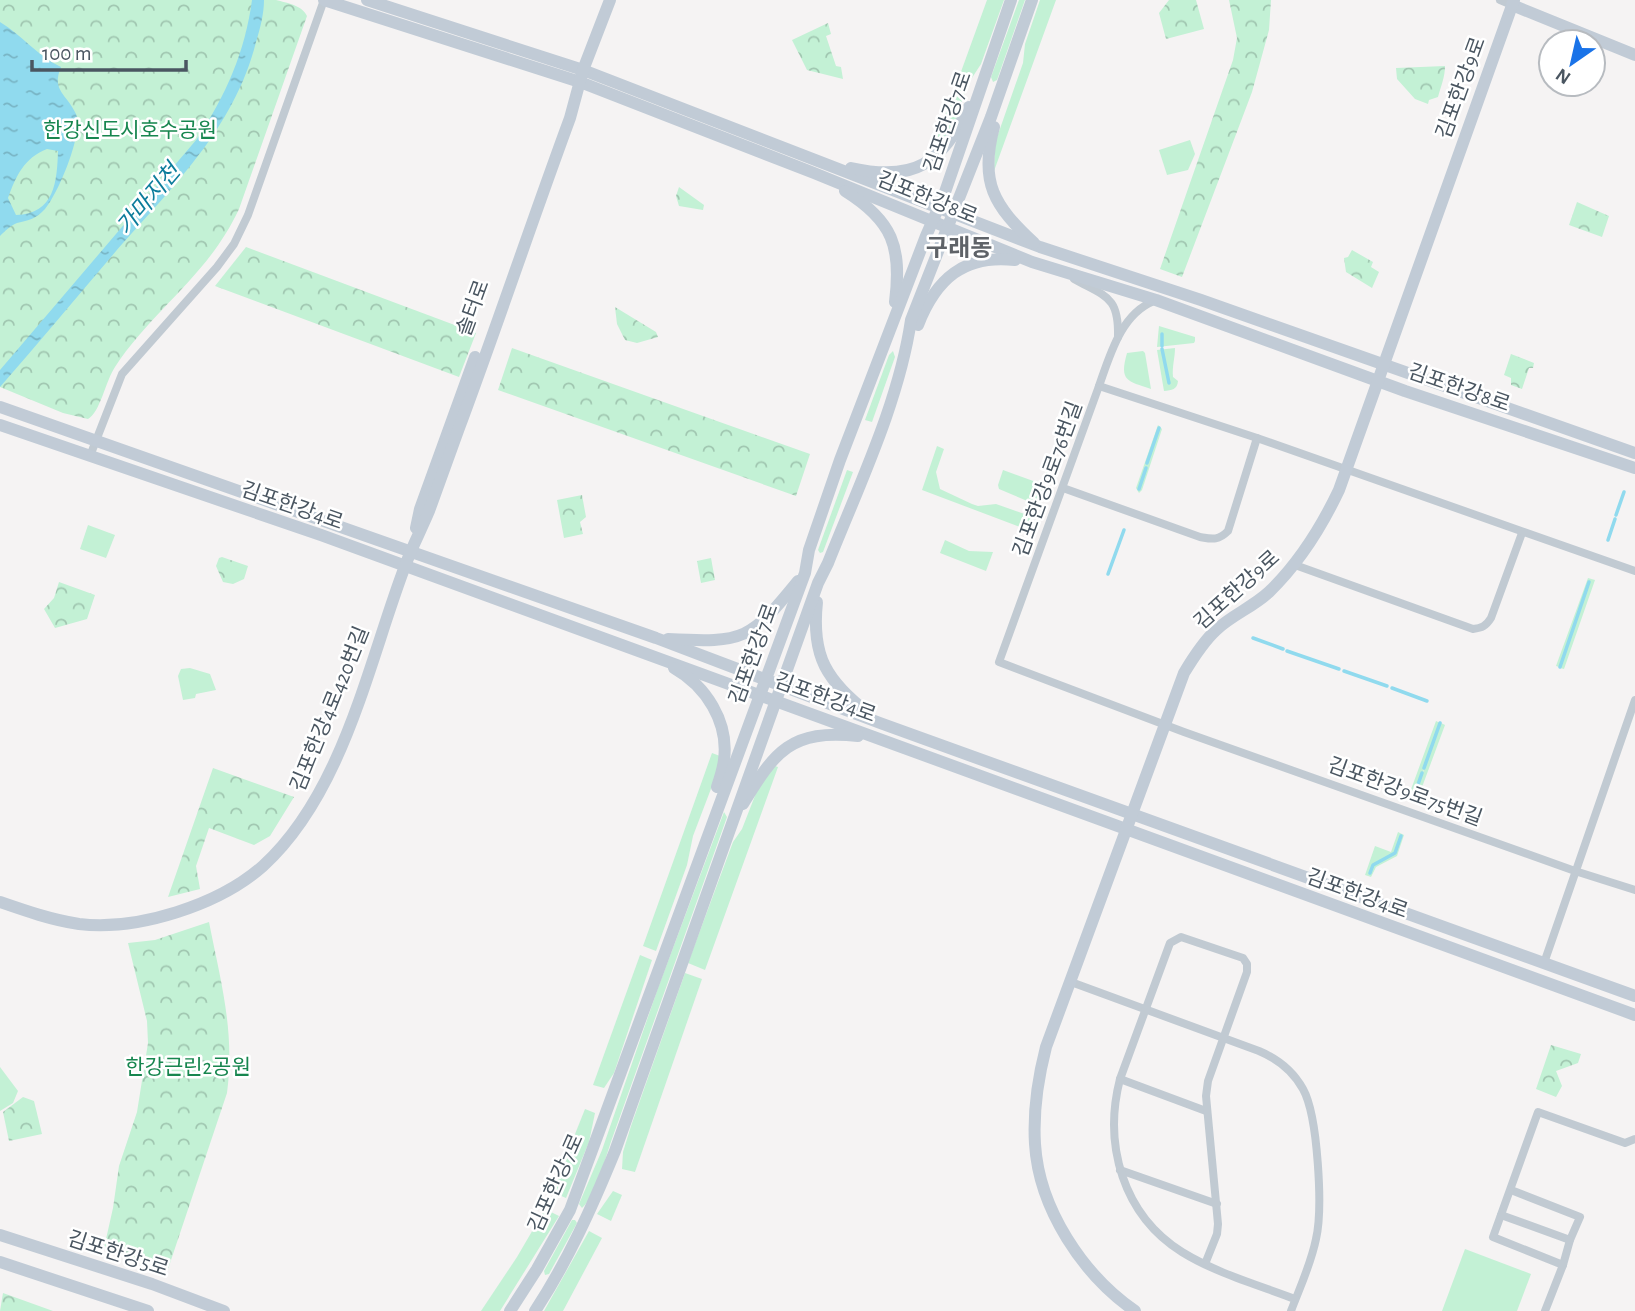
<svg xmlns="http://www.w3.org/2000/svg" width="1635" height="1311" viewBox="0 0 1635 1311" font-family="'Alegreya Sans','Noto Sans KR',sans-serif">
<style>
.green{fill:#c3f1d5}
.forest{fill:url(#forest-crowns)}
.water{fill:url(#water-ripples);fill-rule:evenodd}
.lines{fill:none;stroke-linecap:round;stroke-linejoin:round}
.stream{stroke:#90daee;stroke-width:3.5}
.street{stroke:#c1cad2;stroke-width:8}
.secondary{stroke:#c1cbd6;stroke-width:12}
.labels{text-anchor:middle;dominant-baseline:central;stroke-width:5;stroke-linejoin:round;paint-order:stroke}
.street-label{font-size:21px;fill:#4a5661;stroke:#fff}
.park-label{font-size:21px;fill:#17864f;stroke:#fff}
.water-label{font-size:23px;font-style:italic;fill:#0c7c9b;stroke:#fff}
.quarter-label{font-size:24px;font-weight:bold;fill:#5f6368;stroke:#fff}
</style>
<defs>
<pattern id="forest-crowns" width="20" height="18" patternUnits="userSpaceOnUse" patternTransform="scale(1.75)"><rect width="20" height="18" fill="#c3f1d5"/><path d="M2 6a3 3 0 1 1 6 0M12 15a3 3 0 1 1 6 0" fill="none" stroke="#a0c6b0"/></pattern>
<pattern id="water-ripples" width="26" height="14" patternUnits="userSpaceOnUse" patternTransform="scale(1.75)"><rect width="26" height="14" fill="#90daee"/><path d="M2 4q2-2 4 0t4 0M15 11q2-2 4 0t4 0" fill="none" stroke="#78b4c4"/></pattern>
</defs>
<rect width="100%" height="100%" fill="#f5f3f3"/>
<!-- green -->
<g class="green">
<polygon points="987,0 1004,0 981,64 968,84 955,122 944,139 933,149"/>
<polygon points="1019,0 1025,0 997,80 993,82 991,77"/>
<polygon points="1040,0 1056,0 994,171 995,143 1023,63 1025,44"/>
<polygon points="1190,140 1195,154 1188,170 1167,175 1159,150"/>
<polygon points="1159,326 1195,337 1195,341 1194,343 1157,347"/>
<path d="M1175,348c0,10 -3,18 -2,29l5,4c-1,9 -6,9 -14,10l-7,-41z"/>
<polygon points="893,351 895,357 872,422 865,420 889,355"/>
<path d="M1143,351l2,2 6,36c-24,-8 -32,-8 -24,-36z"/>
<polygon points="1158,425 1162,429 1142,490 1139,493 1136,488"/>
<polygon points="937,446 944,449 936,472 940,489 972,504 978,506 996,504 1033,517 1028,530 922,490"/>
<polygon points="1057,446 1037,503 1032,503 999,489 998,485 1003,470 1036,482 1043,480"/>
<polygon points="847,470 853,472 823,552 820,553 818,550"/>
<polygon points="88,525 115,535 106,558 80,549"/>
<polygon points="945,540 969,551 993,552 986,571 940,553"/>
<polygon points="1588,578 1595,580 1564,669 1560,668 1590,582 1559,667 1556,666"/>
<polygon points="190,668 210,674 216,690 196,694 195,698 183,700 178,676 181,669"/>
<polygon points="1436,721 1440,723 1415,794 1441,723 1445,725 1418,798 1409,795"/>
<polygon points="712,753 720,756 717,773 693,836 687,865 656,951 643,946"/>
<polygon points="775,766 778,767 705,970 688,963 733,842 742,829 758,788"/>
<path d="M724,812l3,5 -114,319c-7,19 -17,60 -31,72l-3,-4 23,-54 56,-162z"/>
<polygon points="1398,832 1404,835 1397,856 1376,867 1371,877 1365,875 1375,846 1391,852"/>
<polygon points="640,955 652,960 614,1073 604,1088 593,1085"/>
<polygon points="685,973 702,979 635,1172 622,1169 623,1152 631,1126"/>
<polygon points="0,1067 18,1091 13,1103 0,1111"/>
<polygon points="585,1109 595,1113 589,1142 566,1198 552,1192"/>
<polygon points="613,1191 622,1195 611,1221 597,1214"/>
<polygon points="545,1209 559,1216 500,1311 481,1311 517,1257"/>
<polygon points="572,1220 575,1220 577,1223 549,1274 545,1275 544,1271"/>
<polygon points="589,1231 602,1238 563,1311 544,1311"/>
<polygon points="1465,1249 1531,1274 1517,1311 1442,1311"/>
</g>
<!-- forest -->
<g class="forest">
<path d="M0,0h276c11,3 26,5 31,16l-68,193c-31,67 -86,100 -124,158 -9,13 -15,46 -27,52l-25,-6 -63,-26z"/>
<polygon points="1169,0 1196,0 1204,29 1166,39 1159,13"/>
<polygon points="1229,0 1271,0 1269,30 1252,92 1182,277 1160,269 1233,60 1237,38"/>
<polygon points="828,23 831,34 826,36 836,66 841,67 843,79 807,70 792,40"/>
<path d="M1445,66c0,11 -4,20 -7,31l-9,3 -1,4 -13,-5 -18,-20 -1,-11z"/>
<polygon points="679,187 704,205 703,210 679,206 676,196"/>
<polygon points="1577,202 1609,216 1602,237 1569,225"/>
<polygon points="246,247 476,333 459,377 215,286"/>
<polygon points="1352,250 1373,262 1371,267 1379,272 1372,288 1346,272 1344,258 1348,257"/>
<polygon points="615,307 656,332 658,337 637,343 625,340 617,324"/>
<polygon points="512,348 810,454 796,496 498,390"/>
<polygon points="1511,354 1534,363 1533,368 1529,368 1522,389 1511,385 1511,378 1504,375"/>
<polygon points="582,495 586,517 580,522 583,534 564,538 557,500"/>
<polygon points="222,557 248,566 244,579 233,584 223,582 216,566 219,558"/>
<polygon points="711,558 715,580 701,583 697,561"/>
<polygon points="59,582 95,595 87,619 55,628 44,609 54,598"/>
<polygon points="213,768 294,797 270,836 254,845 209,828 196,866 200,889 168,897"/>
<path d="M209,922c12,61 26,109 18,171l-59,176 -64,-21 9,-40 6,-42 18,-54 11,-69 -1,-22 -19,-78 27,-3z"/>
<polygon points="1551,1045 1581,1054 1578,1063 1556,1071 1562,1086 1556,1097 1536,1089"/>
<polygon points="23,1097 34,1101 42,1134 9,1141 3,1112"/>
<polygon points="3,1293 53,1311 0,1311"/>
</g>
<!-- water -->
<g class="water">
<path d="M252,0h12c0,14 -4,29 -8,42 -22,88 -87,148 -145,215 -37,43 -73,87 -111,130v-17l197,-231c29,-44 48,-87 55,-139z"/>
<path d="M0,22c22,13 37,34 61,45 -10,24 6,27 15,47 8,19 -18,80 -31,95 -9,10 -16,11 -28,14 -6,2 -12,8 -17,13zM47,149l11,2c-1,30 -3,63 -42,64l-8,-17c8,-22 16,-40 39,-49z"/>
</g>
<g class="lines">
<!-- stream -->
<g class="stream">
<polyline points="1162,346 1162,334"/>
<polyline points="1162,349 1169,383"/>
<polyline points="1147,463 1159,428"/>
<polyline points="1139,489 1146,468"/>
<polyline points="1616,515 1624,492"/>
<polyline points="1608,540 1615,519"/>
<polyline points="1108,574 1124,530"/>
<polyline points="1253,638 1283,649"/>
<polyline points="1287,651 1339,669"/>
<polyline points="1560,667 1589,582"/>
<polyline points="1344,671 1387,686"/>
<polyline points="1392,688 1427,701"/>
<polyline points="1424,768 1440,723"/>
<polyline points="1415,793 1422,773"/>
<polyline points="1370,873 1373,865 1395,853 1401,836"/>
</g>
<!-- street -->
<g class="street">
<polyline points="1500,0 1512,5"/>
<path d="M1074,279c32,18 45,17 44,58"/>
<path d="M1099,386c11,-31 22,-72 55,-85"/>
<polyline points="90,456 122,374 217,267 234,244 248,215 324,0"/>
<path d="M1063,488l137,49c12,2 18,4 28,-6l29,-93"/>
<path d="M1295,565l178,64c9,-1 13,-3 18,-11l31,-85"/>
<polyline points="1635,571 1257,438 1099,386 999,662 1184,732 1575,871 1635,890"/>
<polyline points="1544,963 1635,700"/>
<path d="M1071,982l188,69c19,8 34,20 44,38 15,27 20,120 13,150 -5,25 -16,48 -25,72"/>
<polyline points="1120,1079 1206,1111"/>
<polyline points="1120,1170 1217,1204"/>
<polyline points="1511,1190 1580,1217 1570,1240 1563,1265"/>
<polyline points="1501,1215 1570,1240"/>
<path d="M1205,1264l12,-30 1,-10 -12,-128 2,-15 39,-109v-8l-4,-6 -62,-21 -11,6 -50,136c-17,66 3,136 62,173 34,21 76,33 113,47"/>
<polyline points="1545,1311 1563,1265 1493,1237 1538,1112 1625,1143 1635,1139"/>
</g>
<!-- secondary -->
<g class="secondary">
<polyline points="324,0 580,82 814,173 1032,262 1156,300 1405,391 1635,468"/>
<polyline points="367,0 583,70 1040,247 1201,300 1635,453"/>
<polyline points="1512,5 1635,55"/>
<path d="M994,127c-15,55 0,79 40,116"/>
<path d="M851,168c64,14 90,-4 118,-61"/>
<path d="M845,191c48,30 57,56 50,111"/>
<path d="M918,325c18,-46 46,-71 97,-65"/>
<polyline points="0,407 656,638 880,723 1635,996"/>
<polyline points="0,425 321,535 1635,1015"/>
<polyline points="416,528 420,509 475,357"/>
<path d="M817,602c-6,56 10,78 52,112"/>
<path d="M668,639c77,4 82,1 130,-58"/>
<path d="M674,668c32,18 55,54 50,92 -1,9 -4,18 -7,27"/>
<path d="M743,804c32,-53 48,-75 115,-68"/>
<path d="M0,902c26,9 52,18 79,22 59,7 140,-19 184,-58 80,-73 105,-202 142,-300 7,-19 16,-36 24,-55 10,-27 20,-55 30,-83 38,-102 73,-207 111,-310l13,-48 27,-70"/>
<polyline points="0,1235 152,1284 224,1311"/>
<polyline points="0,1262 148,1311"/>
<polyline points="510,1311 537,1269 570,1210 805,573 809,550 840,460 926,236 944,195 1011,0"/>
<path d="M535,1311c33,-50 57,-104 80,-160l203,-568 10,-20c31,-78 71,-161 83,-243l80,-203 41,-117"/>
<path d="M1135,1311c-52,-36 -96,-102 -100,-167 -2,-33 3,-66 11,-97l138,-374c9,-15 19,-31 32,-43 16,-15 37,-23 53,-38 31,-30 52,-64 70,-102l175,-490"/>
</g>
</g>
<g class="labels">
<!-- street labels -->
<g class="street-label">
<text transform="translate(1461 88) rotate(-70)">김포한강9로</text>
<text transform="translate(948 122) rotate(-71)">김포한강7로</text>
<text transform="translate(927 198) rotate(22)">김포한강8로</text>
<text transform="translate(473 308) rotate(-70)">솔터로</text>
<text transform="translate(1459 388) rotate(19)">김포한강8로</text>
<text transform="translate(1048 479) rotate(-70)">김포한강9로76번길</text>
<text transform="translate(292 506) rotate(19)">김포한강4로</text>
<text transform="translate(1237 590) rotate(-42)">김포한강9로</text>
<text transform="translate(754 654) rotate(-70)">김포한강7로</text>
<text transform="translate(825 698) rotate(20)">김포한강4로</text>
<text transform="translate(330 709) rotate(-68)">김포한강4로420번길</text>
<text transform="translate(1405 792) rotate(20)">김포한강9로75번길</text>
<text transform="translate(1357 894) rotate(20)">김포한강4로</text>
<text transform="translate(556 1183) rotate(-66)">김포한강7로</text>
<text transform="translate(118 1254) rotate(18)">김포한강5로</text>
</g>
<!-- park labels -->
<g class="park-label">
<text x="130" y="130">한강신도시호수공원</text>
<text x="188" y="1067">한강근린2공원</text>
</g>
<!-- water labels -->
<g class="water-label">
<text transform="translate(149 200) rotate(-50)">가마지천</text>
</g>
<!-- quarter labels -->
<g class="quarter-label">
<text x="959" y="249">구래동</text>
</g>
</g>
<!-- north arrow -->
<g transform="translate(1572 63) rotate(214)"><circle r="33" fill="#ffffff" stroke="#b7bbc0" stroke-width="2"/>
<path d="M0-5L12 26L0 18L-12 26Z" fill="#1a73e8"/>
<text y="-10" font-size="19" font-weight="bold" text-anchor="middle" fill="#4a5661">N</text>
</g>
<!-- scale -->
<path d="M32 60v10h154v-10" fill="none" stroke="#4a5661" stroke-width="3.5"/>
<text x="42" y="60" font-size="21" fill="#4a5661" stroke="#ffffff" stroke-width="5" paint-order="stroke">100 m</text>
</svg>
